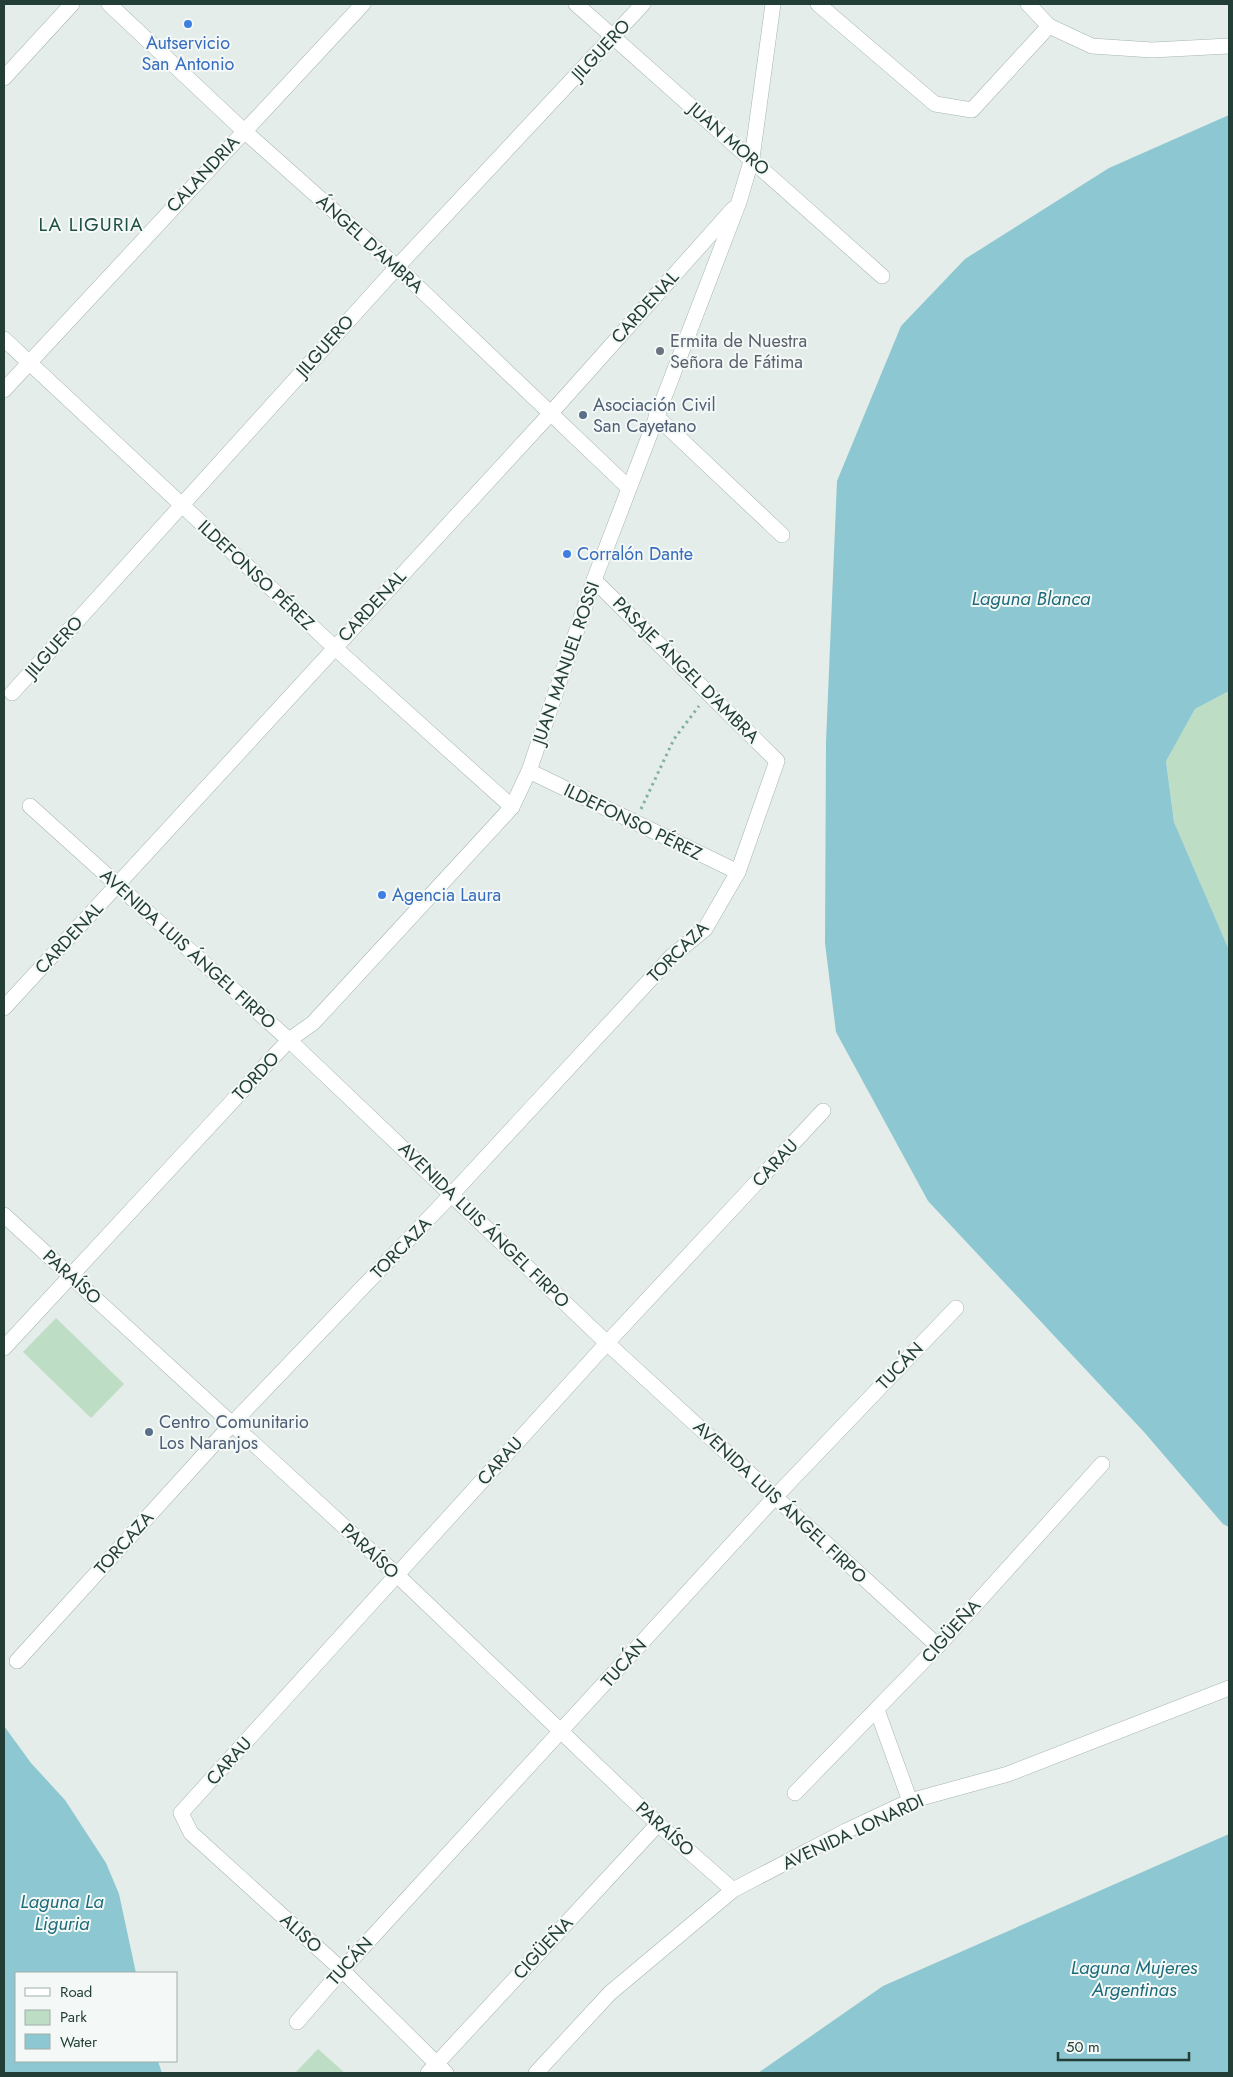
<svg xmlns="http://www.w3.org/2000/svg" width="1233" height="2077" viewBox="0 0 1233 2077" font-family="Jost,sans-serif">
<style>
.green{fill:#bddec5}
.water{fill:#8dc7d1}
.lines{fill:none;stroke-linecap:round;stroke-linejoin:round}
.minor-casing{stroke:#a6b5b0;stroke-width:16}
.path{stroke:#84b0a2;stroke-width:3;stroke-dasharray:2.5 4;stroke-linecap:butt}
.minor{stroke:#fff;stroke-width:15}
.shop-dot{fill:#3f7fe0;stroke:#f4f9f7;stroke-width:2}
.worship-dot{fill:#6b7280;stroke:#f4f9f7;stroke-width:2}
.service-dot{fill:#5c6f8a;stroke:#f4f9f7;stroke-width:2}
.labels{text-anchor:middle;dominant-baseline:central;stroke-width:4;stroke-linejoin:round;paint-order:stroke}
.shop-label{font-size:18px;fill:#366cbe;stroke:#f4f9f7;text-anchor:start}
.street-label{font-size:18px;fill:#233e37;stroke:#f4f9f7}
.worship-label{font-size:18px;fill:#5b616d;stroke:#f4f9f7;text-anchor:start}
.service-label{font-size:18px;fill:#4e5e75;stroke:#f4f9f7;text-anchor:start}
.neighbourhood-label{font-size:19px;letter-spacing:1px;fill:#1f5044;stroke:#f4f9f7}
.water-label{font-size:19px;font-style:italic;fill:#1e6c7a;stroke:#f4f9f7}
</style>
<rect width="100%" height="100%" fill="#e4ede9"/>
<!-- green -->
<g class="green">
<polygon points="1229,691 1229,950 1174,822 1166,760 1195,709"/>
<polygon points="56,1318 124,1384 91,1418 23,1352"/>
<polygon points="318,2049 345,2073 295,2073"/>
</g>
<!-- water -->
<g class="water">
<polygon points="1229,115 1229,691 1195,709 1166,761 1174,822 1229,950 1229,1527 1223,1524 1144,1432 928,1201 836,1032 825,943 826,742 837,481 901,326 965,259 1109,168"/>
<polygon points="4,1726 31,1763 65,1800 106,1863 119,1894 136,1973 16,1973 16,2061 158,2061 162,2073 4,2073"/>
<polygon points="1229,1834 1229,2073 758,2073 883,1986"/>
</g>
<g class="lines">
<!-- minor casing -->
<g class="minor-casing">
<g id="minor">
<polyline points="109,4 243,130 397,267 629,488"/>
<polyline points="576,4 882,276"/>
<polyline points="818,4 935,104 972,110 1049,26"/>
<polyline points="1028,4 1049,26 1092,46 1152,50 1229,46"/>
<polyline points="4,78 72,4"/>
<polyline points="4,339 334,647 512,807"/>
<polyline points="4,390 363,4"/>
<polyline points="656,416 782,535"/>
<polyline points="12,693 397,267 643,4"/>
<polyline points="529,771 738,872"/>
<polyline points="30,806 289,1040 607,1343 938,1646"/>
<polyline points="4,1008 550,414 733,209"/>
<polyline points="4,1215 397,1575 658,1824 733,1890"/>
<polyline points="4,1348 289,1040 313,1023 512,807 529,771 594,580 739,202 752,158 773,4"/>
<polyline points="17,1661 232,1424 452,1194 672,956 705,929 738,872 777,761 594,580"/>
<polyline points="877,1710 910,1801"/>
<polyline points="795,1793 938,1646 1102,1464"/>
<polyline points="297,2022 342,1970 775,1497 956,1308"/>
<polyline points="428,2073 658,1824"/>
<polyline points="446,2073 342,1970 191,1833 181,1813 607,1343 823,1111"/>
<polyline points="536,2073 610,1993 733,1890 846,1831 910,1801 1008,1774 1229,1688"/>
</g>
</g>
<!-- path -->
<polyline class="path" points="641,809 674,739 699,706"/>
<!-- minor -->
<use href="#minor" class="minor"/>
</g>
<!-- markers -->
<g class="shop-dot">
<circle cx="188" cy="24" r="5"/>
<circle cx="567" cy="554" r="5"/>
<circle cx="382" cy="895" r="5"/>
</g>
<circle class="worship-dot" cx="660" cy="351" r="5"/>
<g class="service-dot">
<circle cx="583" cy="415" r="5"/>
<circle cx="149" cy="1432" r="5"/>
</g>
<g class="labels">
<!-- shop labels -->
<g class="shop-label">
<text x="188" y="43" text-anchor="middle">Autservicio<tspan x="188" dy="21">San Antonio</tspan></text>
<text x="577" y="554">Corralón Dante</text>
<text x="392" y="895">Agencia Laura</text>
</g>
<!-- street labels -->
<g class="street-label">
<text transform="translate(601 50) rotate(-47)">JILGUERO</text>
<text transform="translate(729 139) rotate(41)">JUAN MORO</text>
<text transform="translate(203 174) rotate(-47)">CALANDRIA</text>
<text transform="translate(370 244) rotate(42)">ÁNGEL D'AMBRA</text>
<text transform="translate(645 307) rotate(-48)">CARDENAL</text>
<text transform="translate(325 346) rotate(-48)">JILGUERO</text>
<text transform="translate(256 575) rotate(43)">ILDEFONSO PÉREZ</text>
<text transform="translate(372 606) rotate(-47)">CARDENAL</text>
<text transform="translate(54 647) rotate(-48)">JILGUERO</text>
<text transform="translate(566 663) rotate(-71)">JUAN MANUEL ROSSI</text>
<text transform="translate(686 670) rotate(45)">PASAJE ÁNGEL D'AMBRA</text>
<text transform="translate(633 822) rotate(26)">ILDEFONSO PÉREZ</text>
<text transform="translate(69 938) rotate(-47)">CARDENAL</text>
<text transform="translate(188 949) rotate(42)">AVENIDA LUIS ÁNGEL FIRPO</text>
<text transform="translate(678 952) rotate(-45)">TORCAZA</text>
<text transform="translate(256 1076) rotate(-47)">TORDO</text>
<text transform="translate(775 1163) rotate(-47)">CARAU</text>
<text transform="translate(484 1225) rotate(44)">AVENIDA LUIS ÁNGEL FIRPO</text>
<text transform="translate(401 1248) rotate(-46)">TORCAZA</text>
<text transform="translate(72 1277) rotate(42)">PARAÍSO</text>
<text transform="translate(900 1366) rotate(-46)">TUCÁN</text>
<text transform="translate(500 1461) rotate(-48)">CARAU</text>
<text transform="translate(780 1502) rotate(43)">AVENIDA LUIS ÁNGEL FIRPO</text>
<text transform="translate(124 1543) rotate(-48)">TORCAZA</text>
<text transform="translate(370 1551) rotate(43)">PARAÍSO</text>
<text transform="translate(951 1631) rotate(-48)">CIGÜEÑA</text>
<text transform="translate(624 1663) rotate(-48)">TUCÁN</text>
<text transform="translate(229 1761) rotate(-48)">CARAU</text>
<text transform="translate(665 1829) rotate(42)">PARAÍSO</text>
<text transform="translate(853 1832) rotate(-25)">AVENIDA LONARDI</text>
<text transform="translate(301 1933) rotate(42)">ALISO</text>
<text transform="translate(543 1948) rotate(-47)">CIGÜEÑA</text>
<text transform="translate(350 1961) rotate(-48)">TUCÁN</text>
</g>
<!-- worship labels -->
<g class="worship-label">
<text x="670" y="341">Ermita de Nuestra<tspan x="670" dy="21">Señora de Fátima</tspan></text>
</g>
<!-- service labels -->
<g class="service-label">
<text x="593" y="405">Asociación Civil<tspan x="593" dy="21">San Cayetano</tspan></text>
<text x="159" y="1422">Centro Comunitario<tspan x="159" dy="21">Los Naranjos</tspan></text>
</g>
<!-- neighbourhood labels -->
<g class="neighbourhood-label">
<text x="91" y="224">LA LIGURIA</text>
</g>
<!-- water labels -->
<g class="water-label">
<text x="1031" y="598">Laguna Blanca</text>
<text x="62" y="1901">Laguna La<tspan x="62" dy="22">Liguria</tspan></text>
<text x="1134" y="1967">Laguna Mujeres<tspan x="1134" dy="22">Argentinas</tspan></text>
</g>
</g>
<!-- border -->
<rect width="1233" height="2077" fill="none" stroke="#233e37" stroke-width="10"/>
<!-- legend -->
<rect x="15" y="1972" width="162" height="90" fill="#f4f9f7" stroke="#a0aeaa"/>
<rect x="25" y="1988" width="25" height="8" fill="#ffffff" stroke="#a0aeaa"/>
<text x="60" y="1997" font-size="15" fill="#233e37">Road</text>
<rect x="25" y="2010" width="25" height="15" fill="#bddec5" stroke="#a0aeaa"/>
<text x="60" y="2022" font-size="15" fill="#233e37">Park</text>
<rect x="25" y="2034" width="25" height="15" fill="#8dc7d1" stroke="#a0aeaa"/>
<text x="60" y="2047" font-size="15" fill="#233e37">Water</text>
<!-- scale -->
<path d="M1058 2052v8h131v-8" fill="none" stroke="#233e37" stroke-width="2.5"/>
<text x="1066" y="2052" font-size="15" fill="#233e37" stroke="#f4f9f7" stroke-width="4" paint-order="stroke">50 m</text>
</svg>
